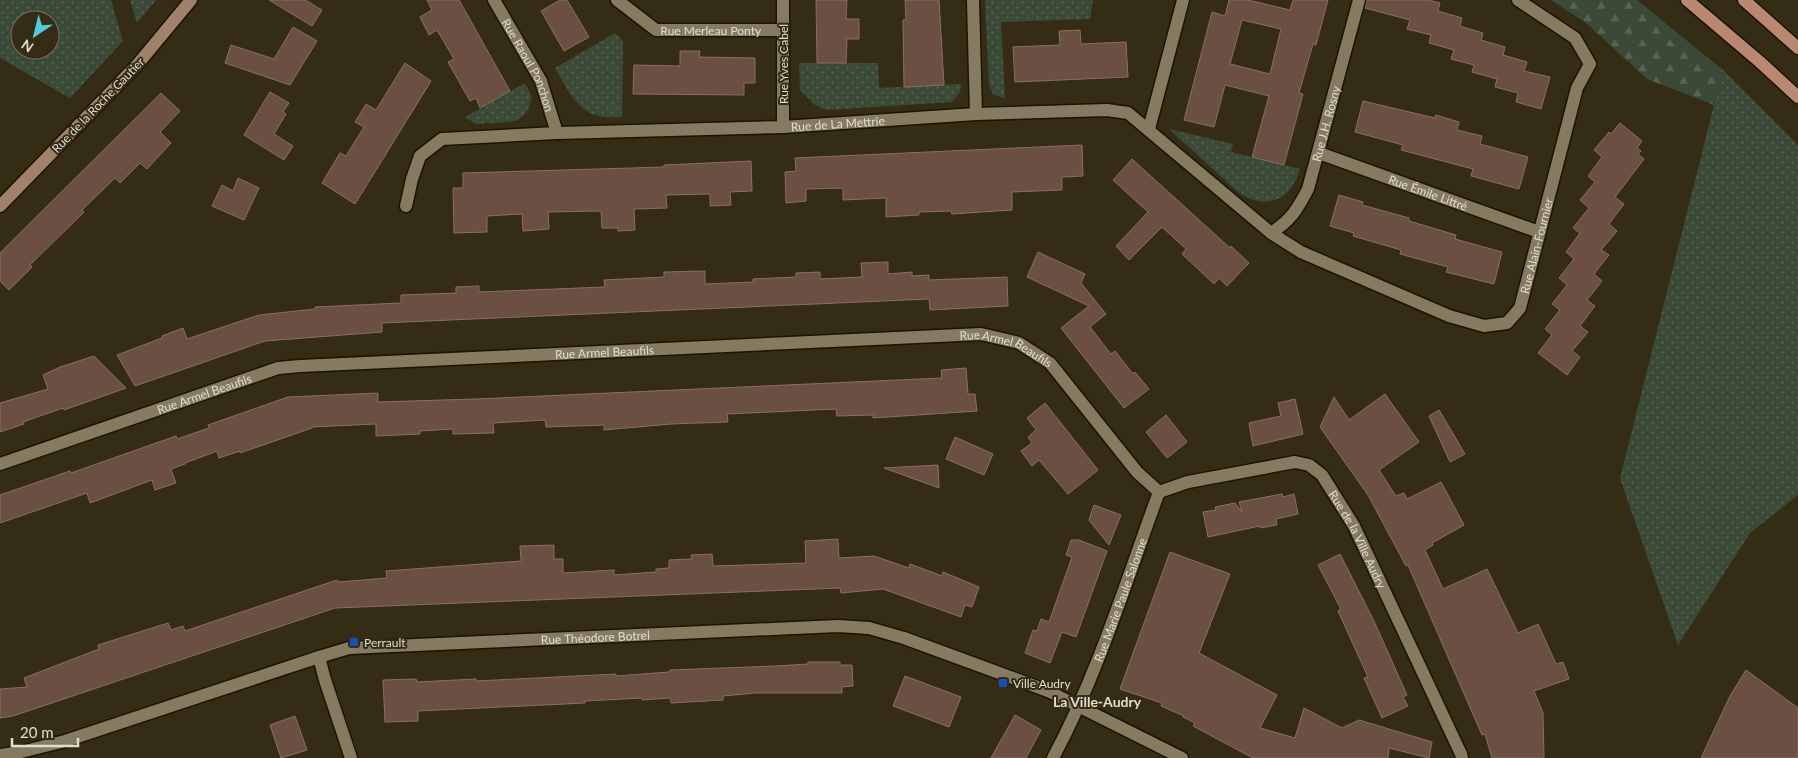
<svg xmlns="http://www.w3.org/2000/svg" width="1798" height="758" viewBox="0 0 1798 758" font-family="Lato,sans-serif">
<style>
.grass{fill:url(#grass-dots);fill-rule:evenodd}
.forest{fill:url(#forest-firs)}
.building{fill:#6c4f43;stroke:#8a6f63;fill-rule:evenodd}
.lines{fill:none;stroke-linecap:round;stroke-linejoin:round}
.street-casing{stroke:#1d1401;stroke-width:15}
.secondary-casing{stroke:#1d1401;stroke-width:15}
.primary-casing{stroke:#1d1401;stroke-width:15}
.street{stroke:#857b61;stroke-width:12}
.secondary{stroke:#a08169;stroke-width:12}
.primary{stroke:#ba8872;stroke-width:12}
.transit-dot{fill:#1a4fb4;stroke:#352c16;stroke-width:2}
.labels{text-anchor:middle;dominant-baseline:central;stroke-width:4;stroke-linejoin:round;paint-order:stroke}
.street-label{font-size:12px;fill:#e1dcce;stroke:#352c16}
.poi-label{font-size:12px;fill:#e1dcce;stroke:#352c16;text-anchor:start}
.neighbourhood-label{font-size:14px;font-weight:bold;fill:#e1dcce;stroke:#352c16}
</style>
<defs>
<pattern id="grass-dots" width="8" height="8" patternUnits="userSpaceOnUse" patternTransform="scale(1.25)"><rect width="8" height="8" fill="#3b4a36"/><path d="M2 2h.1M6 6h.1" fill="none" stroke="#576452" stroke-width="1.8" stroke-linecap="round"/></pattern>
<pattern id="forest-firs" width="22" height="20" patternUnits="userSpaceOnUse" patternTransform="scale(1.25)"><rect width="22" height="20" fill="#3b4a36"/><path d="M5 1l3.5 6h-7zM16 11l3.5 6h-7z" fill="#576452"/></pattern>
</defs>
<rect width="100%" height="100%" fill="#352c16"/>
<!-- grass -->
<g class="grass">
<path d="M0,0h111l12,41 -53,57 -70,-40zM20,20h30v30h-30z"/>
<polygon points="130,0 156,0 137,23"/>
<polygon points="985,0 1093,0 1090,19 1001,22 1005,99 993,94 989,85"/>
<path d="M615,33l8,8 -1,76c-8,0 -16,1 -24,-1 -22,-5 -32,-30 -43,-48z"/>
<polygon points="799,63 878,63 879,88 961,84 960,92 952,102 826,110 815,105 800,90"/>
<polygon points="1724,71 1798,145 1798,495 1750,533 1678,645 1620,478 1714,105"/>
<polygon points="525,83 532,97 528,110 524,115 518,120 510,122 476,124 465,117"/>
<path d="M1169,129l64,15 -2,8 69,17c-9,31 -32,42 -61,24z"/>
</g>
<!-- forest -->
<polygon class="forest" points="1551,0 1637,0 1724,71 1714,105 1647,79 1586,23"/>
<!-- building -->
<g class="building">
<polygon points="269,0 305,0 322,10 312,26"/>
<polygon points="427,0 459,0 510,91 480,108 476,98 470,101 448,62 454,59 437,30 429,35 420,17 432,10"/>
<polygon points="560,0 567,0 589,37 564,51 541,11"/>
<polygon points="816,0 847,0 846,19 859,19 859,39 847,39 846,63 817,63"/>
<polygon points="905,0 939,0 944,85 904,87 903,20 906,20"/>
<path d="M1229,0h19l42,10 3,-10h35l-12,45 -3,-1 -14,49 4,1 -19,71 -32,-8 17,-61 -44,-11 -11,42 -30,-7 28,-108 13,4zM1242,20l39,9 -11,45 -40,-10z"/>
<polygon points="1367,0 1429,0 1440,3 1438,11 1462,18 1460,26 1483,33 1481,40 1505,47 1503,55 1527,62 1524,71 1550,77 1541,109 1516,102 1518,93 1495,87 1497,79 1472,72 1474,65 1451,59 1454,50 1429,43 1431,35 1407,29 1410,20 1365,8"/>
<polygon points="293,27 317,41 290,85 225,63 231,45 274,59"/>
<polygon points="1080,30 1081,44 1126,42 1128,77 1015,82 1013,47 1060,45 1059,31"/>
<polygon points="680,51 700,51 699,57 755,58 755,83 744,83 744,95 633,94 634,65 680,66"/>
<polygon points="405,63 431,81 355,204 322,183 340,153 346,156 364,127 355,122 366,104 376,110"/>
<polygon points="270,92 289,103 283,112 286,114 274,134 293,146 284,160 244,135"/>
<polygon points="161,93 180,111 160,132 171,143 147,169 140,163 120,183 115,178 82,210 84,212 30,265 32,267 9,290 0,281 0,253"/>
<polygon points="1363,101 1435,118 1436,115 1459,122 1457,130 1482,136 1480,144 1528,157 1519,189 1471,176 1473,169 1401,150 1403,145 1355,132"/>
<polygon points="1620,123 1642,141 1637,148 1641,151 1638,154 1644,159 1615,197 1624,204 1609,224 1617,231 1601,250 1609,255 1594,274 1602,281 1587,300 1595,306 1580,326 1588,332 1572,351 1580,357 1567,375 1538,353 1552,335 1545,329 1560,310 1552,304 1567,285 1559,278 1574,259 1566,252 1580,233 1573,228 1589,208 1580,200 1595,182 1588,176 1602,157 1594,150 1609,132 1611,134"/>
<polygon points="1082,145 1083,176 1062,177 1062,190 1012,192 1012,210 952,214 951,211 919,212 919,215 886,217 886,198 843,200 843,188 806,189 806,201 786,203 785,172 796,171 795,158"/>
<polygon points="1132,159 1230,248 1231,246 1249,263 1227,286 1219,278 1214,284 1182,254 1186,249 1162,227 1129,260 1116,246 1148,212 1113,180"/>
<polygon points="751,161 752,191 730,192 731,205 710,206 710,194 666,195 667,208 634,209 635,230 618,231 618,228 602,228 601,211 548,212 549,229 523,231 522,214 487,216 487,232 454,233 453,188 463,188 463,173 664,167 664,165"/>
<polygon points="238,178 259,188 244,220 212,206 222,185 233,191"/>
<polygon points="1339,195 1363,202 1362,205 1409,218 1409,221 1456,235 1455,239 1502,252 1494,284 1446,272 1448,267 1400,254 1401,250 1353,236 1354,233 1330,226"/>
<polygon points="1038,252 1085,274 1081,283 1106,314 1090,327 1111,354 1115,351 1133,374 1135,372 1149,389 1124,408 1061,328 1089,306 1027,277"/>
<polygon points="888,262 888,274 912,272 912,276 929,275 929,280 1007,277 1008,306 930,310 929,299 382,323 382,332 265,341 135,386 117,355 162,338 162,336 183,328 187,339 259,315 315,309 315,307 401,303 401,295 456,293 456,287 479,286 479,292 605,287 604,280 664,277 664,272 705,271 705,284 753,282 753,279 796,277 796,273 820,272 820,279 862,277 861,263"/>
<polygon points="94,356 126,388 64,410 63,408 23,422 24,424 0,432 0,403 48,389 43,375 60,367"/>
<polygon points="966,368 968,394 975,394 977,411 873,418 873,415 837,416 836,409 727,414 728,422 671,424 604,430 604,425 546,427 545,420 493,423 494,433 453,434 453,429 420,431 420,434 376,436 376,424 312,427 312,428 240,453 240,451 219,458 217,451 185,463 185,464 171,469 176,483 155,490 152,480 90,503 87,493 0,523 0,495 70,471 71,473 176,436 177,439 209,428 208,425 288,397 378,393 378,402 476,399 942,378 941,370"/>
<polygon points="1385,394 1419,442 1379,470 1396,496 1404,493 1407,499 1441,482 1464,525 1432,543 1433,545 1425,550 1443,589 1487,569 1518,633 1538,624 1556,664 1563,662 1569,679 1534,691 1543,713 1544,758 1492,758 1485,734 1482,735 1408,565 1406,566 1368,495 1320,427 1334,397 1349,420"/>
<polygon points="1295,399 1303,434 1253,446 1249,423 1281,416 1278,403"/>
<polygon points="1045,403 1098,470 1068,494 1039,460 1032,466 1021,451 1032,443 1028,437 1036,430 1027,418"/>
<polygon points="1439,410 1465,454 1450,462 1429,416"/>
<polygon points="1166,415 1187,442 1167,458 1146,432"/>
<polygon points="955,437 993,454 984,475 946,459"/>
<polygon points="938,465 939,488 884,468"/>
<polygon points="1282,494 1283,497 1294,494 1298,514 1276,519 1277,525 1260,528 1260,526 1208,537 1203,512 1216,510 1215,507 1235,503 1242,512 1239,502"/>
<polygon points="1094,505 1121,515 1109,545 1089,520"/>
<polygon points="838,539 839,558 874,556 909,568 910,564 942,576 943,572 979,587 972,607 965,605 961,617 883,589 841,593 840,588 335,608 13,716 0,718 0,689 27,687 24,678 99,649 98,645 168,623 171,630 183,626 185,631 337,580 338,582 387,578 386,571 521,561 520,546 554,545 554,559 563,559 563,573 614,570 614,575 656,572 656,569 669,568 669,560 692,559 691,555 712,554 713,566 806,563 805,541"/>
<polygon points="1071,540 1079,540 1107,551 1076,637 1062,632 1050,663 1025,653 1033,630 1037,631 1041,619 1049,622 1072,557 1066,555"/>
<polygon points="1170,552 1230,574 1199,653 1277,695 1260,728 1295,738 1304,708 1342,728 1359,720 1432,742 1429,758 1389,748 1388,758 1253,758 1193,726 1195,723 1183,717 1184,716 1161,706 1162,703 1120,689"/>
<polygon points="1340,554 1374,621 1407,695 1403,697 1408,706 1382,718 1364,678 1368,677 1338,611 1341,609 1318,565"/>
<polygon points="808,662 840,662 840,665 852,665 853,686 842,687 842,693 755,693 723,696 723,700 671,703 670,698 642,700 642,698 585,701 585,703 418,711 418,721 385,722 383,680 416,679 417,682 476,679 476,681 616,674 616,676 669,672 670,670 775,666 808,664"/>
<polygon points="1746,670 1798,708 1798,758 1701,758 1730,696"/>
<polygon points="905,676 961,697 949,727 893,706"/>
<polygon points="1015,715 1041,730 1026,758 991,758"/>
<polygon points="295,716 307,750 281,758 270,725"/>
</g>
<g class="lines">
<!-- street casing -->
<g class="street-casing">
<g id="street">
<path id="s1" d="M494,0l47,81 16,52"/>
<path id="s2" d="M617,0l39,30h127"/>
<polyline points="973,0 976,114"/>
<polyline points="783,127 783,0"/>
<polyline points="1149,129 1183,0"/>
<path id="s3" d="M1319,153l220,79"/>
<path id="s4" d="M406,206l6,-27 8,-23 22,-17 115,-6 226,-6 193,-13 131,-4 21,3 143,120 30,19 148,64 35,10 23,-3 13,-15 57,-220 13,-24 -15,-26 -57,-38"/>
<path id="s5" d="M1271,233c20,-13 26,-23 37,-44l51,-189"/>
<path id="s6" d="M0,464l278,-96 22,-2 681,-32 38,9 31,20 87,109 22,20"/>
<path id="s7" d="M1159,492l29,-10 107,-20 14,3 13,10 32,51 107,228 1,4"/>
<polyline points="319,657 325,680 351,758"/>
<path id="s8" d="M0,755l21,-3 44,-11 254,-84 30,-9 489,-22 31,2 35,10 144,53 134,67"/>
<path id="s9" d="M1053,758c45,-84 73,-177 106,-266"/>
</g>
</g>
<!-- secondary casing -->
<g class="secondary-casing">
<polyline id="secondary" points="0,206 137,65 191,0"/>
</g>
<!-- primary casing -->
<g class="primary-casing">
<g id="primary">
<polyline points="1687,0 1760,62 1798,97"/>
<polyline points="1744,0 1798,48"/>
</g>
</g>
<!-- street -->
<use href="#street" class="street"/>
<!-- secondary -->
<use href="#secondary" class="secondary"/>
<!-- primary -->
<use href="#primary" class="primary"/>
</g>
<!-- markers -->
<g class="transit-dot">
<rect x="349" y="637" width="10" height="10" rx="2.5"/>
<rect x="998" y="678" width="10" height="10" rx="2.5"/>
</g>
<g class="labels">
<!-- street labels -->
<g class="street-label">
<text stroke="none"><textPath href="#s2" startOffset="104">Rue Merleau Ponty</textPath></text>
<text transform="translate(783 64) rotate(-90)">Rue Yves Cabel</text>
<text stroke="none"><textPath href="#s1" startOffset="74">Rue Raoul Ponchon</textPath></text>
<text transform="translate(98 105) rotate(-46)">Rue de la Roche Gautier</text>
<text stroke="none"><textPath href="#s4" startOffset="476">Rue de La Mettrie</textPath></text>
<text stroke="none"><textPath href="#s5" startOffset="126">Rue J.H. Rosny</textPath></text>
<text stroke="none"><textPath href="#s3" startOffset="116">Rue Émile Littré</textPath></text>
<text stroke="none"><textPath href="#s4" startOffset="1294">Rue Alain-Fournier</textPath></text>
<text stroke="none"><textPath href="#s6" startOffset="621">Rue Armel Beaufils</textPath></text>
<text stroke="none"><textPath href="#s6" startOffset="1026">Rue Armel Beaufils</textPath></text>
<text stroke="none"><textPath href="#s6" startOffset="216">Rue Armel Beaufils</textPath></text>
<text stroke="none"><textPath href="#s7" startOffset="244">Rue de la Ville Audry</textPath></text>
<text stroke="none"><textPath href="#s9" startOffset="172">Rue Marie Paule Salonne</textPath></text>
<text stroke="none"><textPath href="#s8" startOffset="612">Rue Théodore Botrel</textPath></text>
</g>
<!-- poi labels -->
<g class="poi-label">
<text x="364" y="642">Perrault</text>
<text x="1013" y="683">Ville Audry</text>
</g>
<!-- neighbourhood labels -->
<g class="neighbourhood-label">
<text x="1097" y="701">La Ville-Audry</text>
</g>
</g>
<!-- north arrow -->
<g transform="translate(35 35) rotate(215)"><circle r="24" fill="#352c16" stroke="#7a7260"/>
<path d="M0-4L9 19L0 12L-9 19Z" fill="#53cbdc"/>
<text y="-8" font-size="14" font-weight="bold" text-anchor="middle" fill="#e1dcce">N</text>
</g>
<!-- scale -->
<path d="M12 738v8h66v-8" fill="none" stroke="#e1dcce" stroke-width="2.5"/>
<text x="20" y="738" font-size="15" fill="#e1dcce" stroke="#352c16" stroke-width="4" paint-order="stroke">20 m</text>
</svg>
